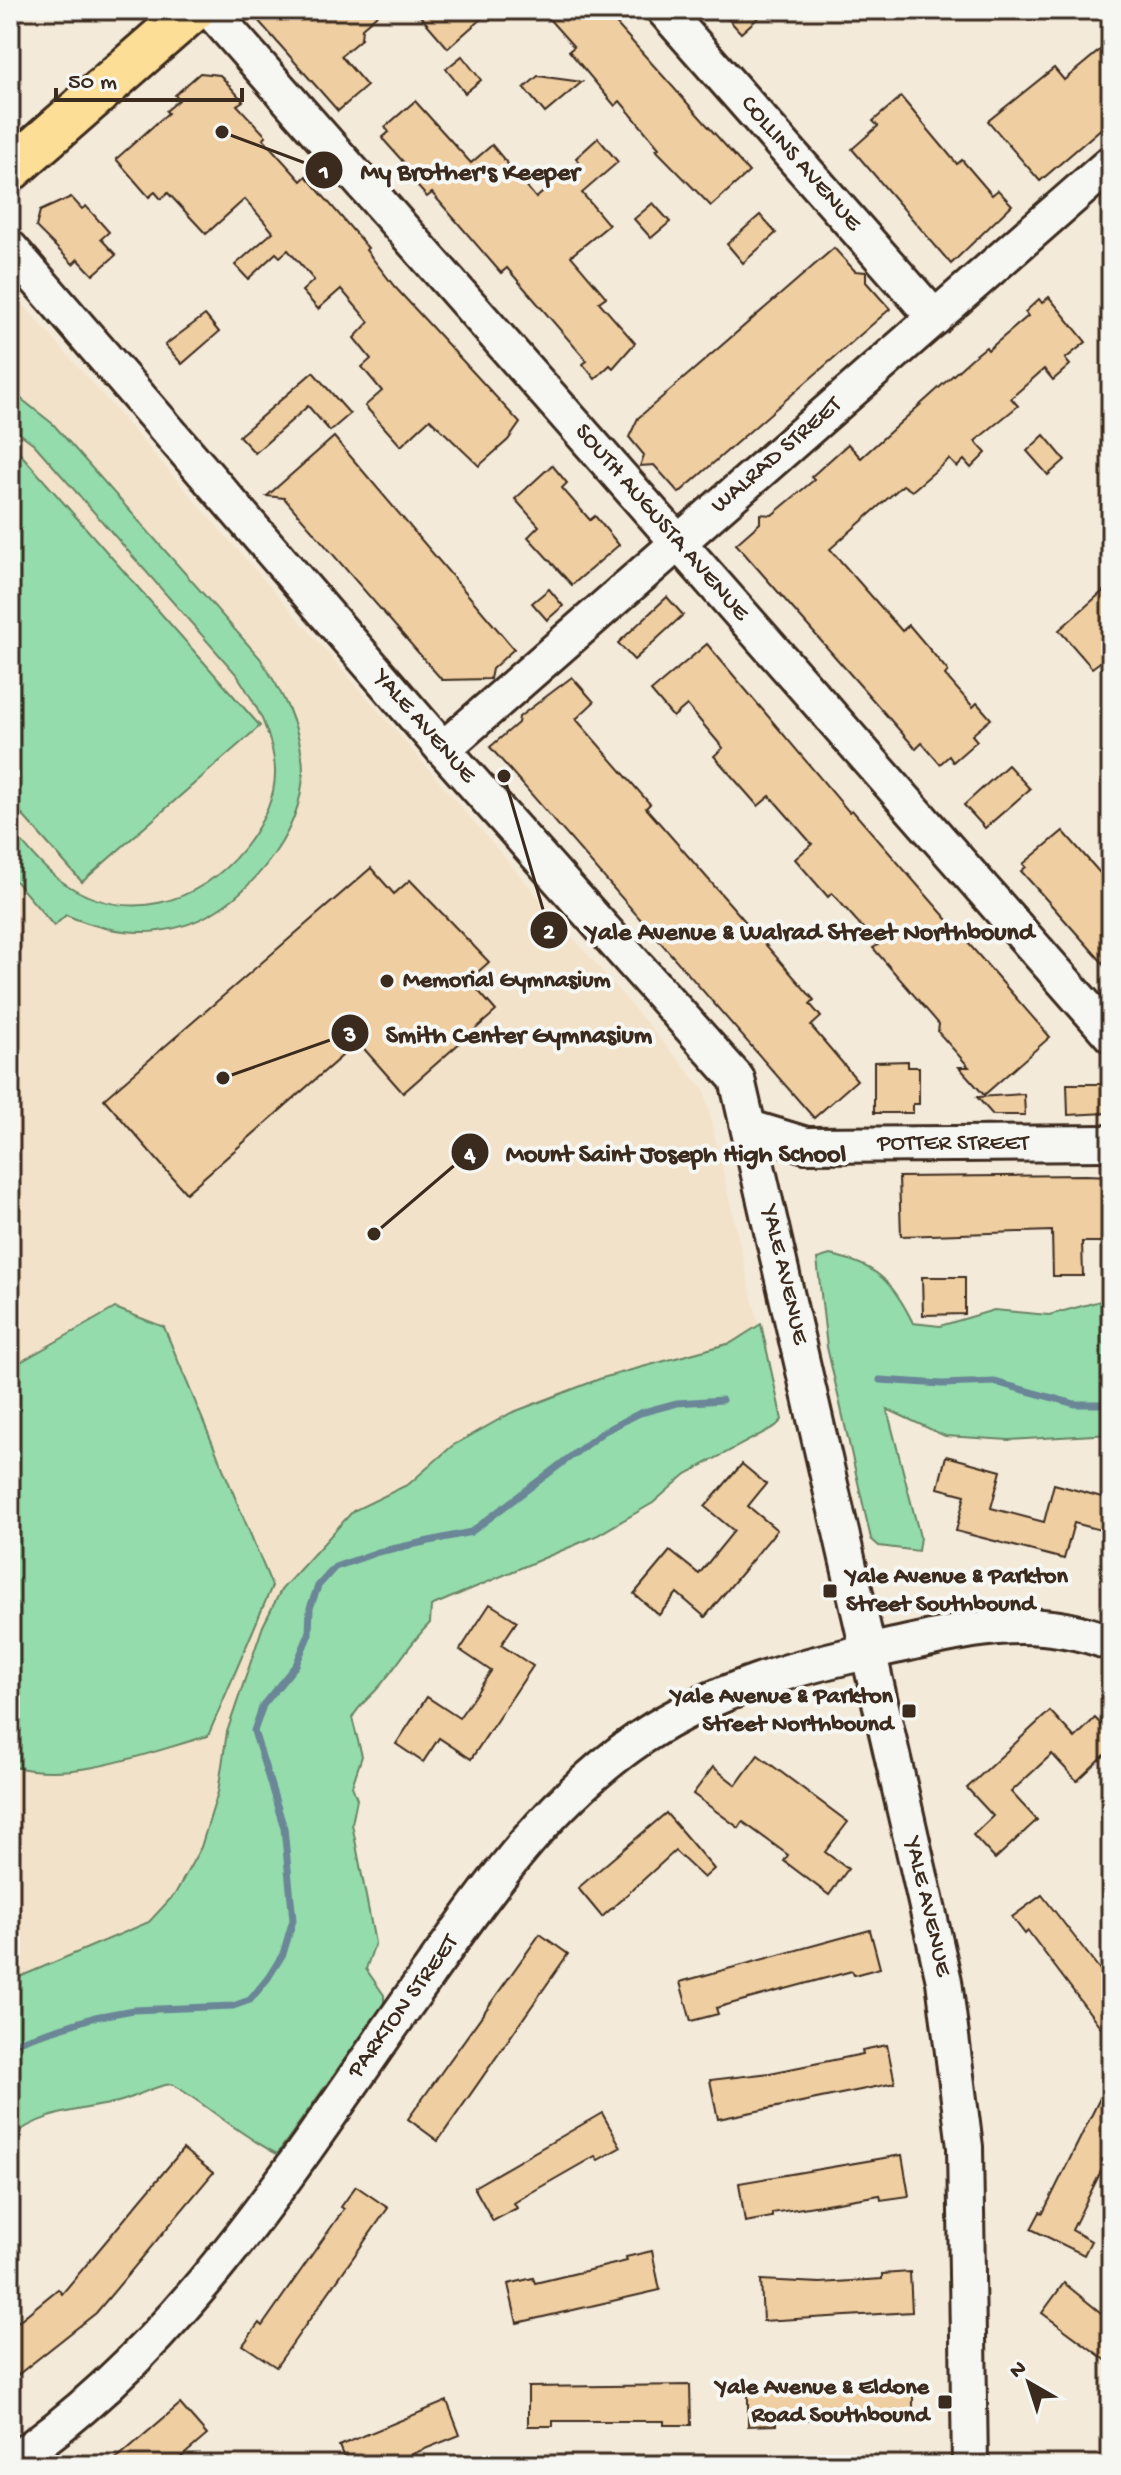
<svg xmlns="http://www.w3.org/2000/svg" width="1121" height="2475" viewBox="0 0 1121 2475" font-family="'Gochi Hand',sans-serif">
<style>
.built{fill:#f2e2c9}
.green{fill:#94dcab;stroke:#688364;stroke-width:2}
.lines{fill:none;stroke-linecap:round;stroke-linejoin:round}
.stream{stroke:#6a8697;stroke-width:7}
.building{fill:#efcea1;stroke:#3b2a1e;stroke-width:2}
.minor-casing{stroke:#3b2a1e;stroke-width:40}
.major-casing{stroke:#3b2a1e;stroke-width:48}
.minor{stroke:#f6f6f2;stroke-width:34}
.major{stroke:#fdde96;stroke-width:42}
.poi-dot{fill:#3b2a1e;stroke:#f6f6f2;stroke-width:3}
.labels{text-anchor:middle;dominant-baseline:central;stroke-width:8;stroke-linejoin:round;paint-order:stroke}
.street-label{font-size:24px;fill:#3b2a1e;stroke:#f6f6f2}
.poi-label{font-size:24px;font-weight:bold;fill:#3b2a1e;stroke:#f6f6f2;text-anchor:start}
.leader{fill:none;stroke:#3b2a1e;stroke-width:3}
.callout-dot{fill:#3b2a1e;stroke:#f6f6f2;stroke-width:3}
.mark-label{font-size:24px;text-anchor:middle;font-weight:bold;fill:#fff}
.callout-label{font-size:26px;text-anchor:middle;font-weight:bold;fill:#3b2a1e;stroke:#f6f6f2;stroke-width:8;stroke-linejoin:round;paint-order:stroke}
</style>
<rect width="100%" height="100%" fill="#f4eada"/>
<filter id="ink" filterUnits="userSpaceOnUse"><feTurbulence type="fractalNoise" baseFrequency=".0125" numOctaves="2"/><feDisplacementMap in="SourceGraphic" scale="16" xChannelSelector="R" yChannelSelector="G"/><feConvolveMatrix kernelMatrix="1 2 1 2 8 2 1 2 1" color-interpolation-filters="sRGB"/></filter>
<g filter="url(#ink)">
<!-- built -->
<polygon class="built" points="10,289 397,732 704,1090 771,1378 359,1523 187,1923 10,2001"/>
<!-- green -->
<g class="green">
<path d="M10,390l43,34 207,234c22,34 42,70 43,112 0,36 -16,68 -37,95 -53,67 -121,84 -200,50l-12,11 -44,-51v-47c16,18 31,39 51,53 63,45 138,24 183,-33 17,-22 32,-49 31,-78 -2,-36 -19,-66 -38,-95l-203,-231 -24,-18z"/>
<polygon points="10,442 260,726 82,882 10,801"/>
<path d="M830,1255c46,9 63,27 83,68l27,3 54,-16 55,5 62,-17v136l-102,6 -64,-4 -58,-27 33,128 -2,14 -39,-5 -8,-7 -44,-192 -10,-88z"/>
<path d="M115,1308l49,19 108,259 -64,150c-62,17 -133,47 -198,30v-398z"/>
<path d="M761,1324l21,96 -6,6 -90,48 -33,29 -57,33 -165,70 -1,17c-22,22 -33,44 -53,66 -9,10 -18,16 -25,29l10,38 -10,30 5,13 -5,25 23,119 -9,26 18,26v9l-107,150c-37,-19 -69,-48 -105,-70 -20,2 -35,13 -54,18 -39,9 -75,9 -108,36v-157l139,-59 26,-28 26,-47 17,-55 9,-60 36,-106 18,-36 72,-79 56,-27 43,-38 59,-33 91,-35 129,-35z"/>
</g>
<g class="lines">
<!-- stream -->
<g class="stream">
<polyline points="880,1380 942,1384 995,1382 1075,1404 1111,1404"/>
<polyline points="10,2044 95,2017 133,2010 233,2006 250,2000 268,1978 283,1954 293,1920 284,1828 254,1731 263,1705 296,1665 309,1634 310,1608 318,1586 335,1567 378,1552 471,1532 603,1432 640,1413 677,1403 722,1400"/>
</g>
</g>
<!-- building -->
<g class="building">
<polygon points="249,10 383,10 362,28 361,39 341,56 367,86 338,111"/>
<polygon points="415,10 491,10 448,48"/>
<polygon points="541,10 604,10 749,172 711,206 656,150 659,148 620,101 615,106 569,51 574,47"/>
<polygon points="720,10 767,10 741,33"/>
<polygon points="1111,41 1111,120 1040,181 988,121 1054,68 1064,80"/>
<polygon points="462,56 481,80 465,93 446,69"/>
<polygon points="200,73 220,75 243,101 237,105 266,136 263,139 301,181 306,176 368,248 366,250 394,286 520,423 508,440 479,466 430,419 401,446 365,406 382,391 362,367 371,359 354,338 369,322 341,289 318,309 302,291 314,280 288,250 280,257 276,253 248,279 235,265 273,232 245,199 206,234 168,193 161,199 155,192 149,197 116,159 168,113 166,111 179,100 175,95"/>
<polygon points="538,76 582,82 545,113 524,88"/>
<polygon points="901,97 957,164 962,160 992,195 998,190 1012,205 951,264 852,149 878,126 873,121"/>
<polygon points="415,101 471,163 492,145 536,198 579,162 576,158 598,138 618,162 582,193 609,225 571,256 606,297 599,302 635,343 613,368 610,365 595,379 583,364 587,361 507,268 501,273 432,193 427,197 410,178 414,174 382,138 389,132 385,127"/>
<polygon points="71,197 82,209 86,206 109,232 101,239 116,255 93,275 78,259 73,264 36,227 40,211"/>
<polygon points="653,203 670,222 651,238 634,219"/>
<polygon points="760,215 776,233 743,263 727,244"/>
<polygon points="834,248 855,271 866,272 866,282 890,309 679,493 654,465 640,466 644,455 629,437 638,418"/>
<polygon points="1049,297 1086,342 1065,359 1070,365 1053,380 1044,369 1011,398 1018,406 975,441 986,453 971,468 964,460 957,467 949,459 912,491 903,485 830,549 902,631 909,625 948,671 945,675 973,707 977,703 991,719 972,735 977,741 953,762 949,756 940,764 922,743 916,749 736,544 760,523 760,514 772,515 814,480 811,477 848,444 861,458 971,359 986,347 988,350 1028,316 1025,312 1039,299 1042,303"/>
<polygon points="205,315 219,332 182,364 165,345"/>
<polygon points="313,372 350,414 330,431 308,406 255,453 239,436"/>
<polygon points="1044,435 1065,460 1048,475 1027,451"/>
<polygon points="334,437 514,649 492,669 490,679 442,680 284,498 267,496"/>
<polygon points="552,465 567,483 562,488 590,520 595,516 619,545 572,585 528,537 539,526 515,499"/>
<polygon points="1111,584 1111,654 1092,668 1059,630"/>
<polygon points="549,589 563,606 547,620 532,603"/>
<polygon points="667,597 683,615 634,660 618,643"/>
<polygon points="707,644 849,812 852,810 1050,1037 984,1095 959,1067 969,1067 938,1032 939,1024 873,948 878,945 832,893 828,897 795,859 812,844 770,796 758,806 714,756 723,748 687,705 673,717 651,691"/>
<polygon points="572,677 594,702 576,719 650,804 646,808 814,1000 810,1004 821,1017 811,1026 857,1080 814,1118 490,747 518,723 519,717"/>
<polygon points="1008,765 1030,789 985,828 964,805"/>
<polygon points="1063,831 1100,873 1111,864 1111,972 1021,871 1026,867 1023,864"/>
<polygon points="371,868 394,894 410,880 489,962 469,980 496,1011 403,1093 358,1042 186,1193 104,1099"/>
<polygon points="908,1061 908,1067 919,1067 919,1104 913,1104 913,1113 874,1113 874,1062"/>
<polygon points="1067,1084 1106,1084 1107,1113 1068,1115"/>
<polygon points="1024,1094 1025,1115 993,1115 977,1097"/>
<polygon points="1086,1175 1111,1176 1111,1234 1105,1234 1105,1242 1082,1242 1083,1276 1053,1276 1052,1231 901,1236 899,1177"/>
<polygon points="922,1277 965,1277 965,1314 923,1315"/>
<polygon points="946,1456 1001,1471 991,1508 1044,1522 1054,1484 1109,1499 1101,1530 1074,1523 1064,1559 956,1531 965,1495 938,1488"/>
<polygon points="742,1464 766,1484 748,1506 777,1530 705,1617 677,1593 659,1615 634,1594 670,1551 699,1574 734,1531 705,1507"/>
<polygon points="490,1604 517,1621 501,1645 533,1666 471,1759 439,1738 423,1762 396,1744 427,1697 459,1718 475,1695 491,1671 460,1650"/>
<polygon points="1050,1711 1075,1738 1095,1718 1111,1735 1111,1749 1077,1781 1052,1754 1011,1792 1037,1820 995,1859 973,1835 993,1816 967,1788"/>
<polygon points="758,1755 848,1822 825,1852 848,1869 829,1895 784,1861 788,1855 743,1822 739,1828 693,1794 713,1767 736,1785"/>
<polygon points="666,1813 714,1869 704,1878 675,1851 602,1917 578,1888"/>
<polygon points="1042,1895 1111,1984 1111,2041 1028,1931 1025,1934 1012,1917"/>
<polygon points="870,1930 880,1968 854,1975 852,1971 730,2004 716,2008 718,2014 691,2021 680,1982"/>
<polygon points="540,1934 568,1954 438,2141 408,2119"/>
<polygon points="887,2045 895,2083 718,2119 710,2080 770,2073 863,2054 862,2050"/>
<polygon points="1111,2076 1111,2151 1072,2230 1091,2241 1084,2255 1031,2229 1040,2212 1043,2213"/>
<polygon points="602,2113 621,2147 598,2160 595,2156 532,2192 514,2203 517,2208 493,2221 474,2187"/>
<polygon points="183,2149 213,2173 96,2313 10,2381 10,2328 58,2289 62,2294"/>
<polygon points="902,2155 909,2196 881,2200 880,2195 772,2213 772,2217 745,2222 739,2183"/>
<polygon points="356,2186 388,2208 276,2367 243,2345 259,2323 262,2326 304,2266 344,2209 341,2207"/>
<polygon points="652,2251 660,2290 517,2323 508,2284 533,2278 535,2283 627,2261 626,2257"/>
<polygon points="910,2272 912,2312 763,2321 761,2280 820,2283 882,2279 882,2274"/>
<polygon points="1064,2283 1111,2321 1111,2364 1042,2313"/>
<polygon points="913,2384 913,2424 884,2424 884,2419 839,2419 776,2420 776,2425 748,2426 748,2386"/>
<polygon points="690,2385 691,2425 664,2425 664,2421 553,2421 553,2426 528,2426 528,2387"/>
<polygon points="447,2401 460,2435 385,2465 347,2465 339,2446"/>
<polygon points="180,2404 207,2435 172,2465 109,2465"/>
</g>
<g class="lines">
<!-- minor casing -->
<g class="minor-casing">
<g id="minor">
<polyline points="210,10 1111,1035"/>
<polyline points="664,10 935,318"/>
<polyline points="10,248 443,749 737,1079 944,1981 965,2147 970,2465"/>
<polyline points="443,749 1111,163"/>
<polyline points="750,1128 806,1145 1111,1143"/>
<path d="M10,2463c180,-122 293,-315 417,-488 63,-89 123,-176 215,-238 71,-47 156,-71 239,-88 85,-18 146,-38 230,-6"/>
</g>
</g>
<!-- major casing -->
<g class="major-casing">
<polyline id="major" points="10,170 193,10"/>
</g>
<!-- minor -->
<use href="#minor" class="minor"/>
<!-- major -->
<use href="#major" class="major"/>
</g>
</g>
<!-- markers -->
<g class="poi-dot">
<circle cx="387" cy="981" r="8"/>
<rect x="822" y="1583" width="16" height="16" rx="4"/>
<rect x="901" y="1703" width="16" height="16" rx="4"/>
<rect x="937" y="2394" width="16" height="16" rx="4"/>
</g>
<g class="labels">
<!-- street labels -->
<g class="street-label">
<text transform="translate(800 164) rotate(49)">COLLINS AVENUE</text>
<text transform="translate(777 456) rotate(-41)">WALRAD STREET</text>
<text transform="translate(661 523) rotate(49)">SOUTH AUGUSTA AVENUE</text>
<text transform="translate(424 727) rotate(49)">YALE AVENUE</text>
<text x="953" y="1144">POTTER STREET</text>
<text transform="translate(784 1275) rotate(77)">YALE AVENUE</text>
<text transform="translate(927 1907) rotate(77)">YALE AVENUE</text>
<text transform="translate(404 2007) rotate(-54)">PARKTON STREET</text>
</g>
<!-- poi labels -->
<g class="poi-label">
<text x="403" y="981">Memorial Gymnasium</text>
<text x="846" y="1577">Yale Avenue &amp; Parkton<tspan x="846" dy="28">Street Southbound</tspan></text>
<text x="893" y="1697" text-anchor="end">Yale Avenue &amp; Parkton<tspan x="893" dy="28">Street Northbound</tspan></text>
<text x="929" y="2388" text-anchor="end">Yale Avenue &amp; Eldone<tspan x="929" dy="28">Road Southbound</tspan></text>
</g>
</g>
<!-- callouts -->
<path class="leader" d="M222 132L324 170M504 776L549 930M223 1078L350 1033M374 1234L470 1152"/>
<g class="callout-dot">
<circle cx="222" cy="132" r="8"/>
<circle cx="504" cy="776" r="8"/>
<circle cx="223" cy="1078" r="8"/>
<circle cx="374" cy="1234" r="8"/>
<circle cx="324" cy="170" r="20"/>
<circle cx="549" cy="930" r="20"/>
<circle cx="350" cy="1033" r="20"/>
<circle cx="470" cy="1152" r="20"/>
</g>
<g class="mark-label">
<text x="324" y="178">1</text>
<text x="549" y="938">2</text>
<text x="350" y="1041">3</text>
<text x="470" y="1161">4</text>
</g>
<g class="callout-label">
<text x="470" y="179">My Brother's Keeper</text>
<text x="810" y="939">Yale Avenue &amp; Walrad Street Northbound</text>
<text x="519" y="1042">Smith Center Gymnasium</text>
<text x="676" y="1161">Mount Saint Joseph High School</text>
</g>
<!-- margin -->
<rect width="1121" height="2475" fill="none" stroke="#f6f6f2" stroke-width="40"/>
<rect x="20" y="20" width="1081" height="2435" fill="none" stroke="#3b2a1e" stroke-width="3" filter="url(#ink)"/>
<!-- north arrow -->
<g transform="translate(1029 2383) rotate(321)" stroke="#f6f6f2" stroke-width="6" paint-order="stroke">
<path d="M0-6L14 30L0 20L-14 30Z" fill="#3b2a1e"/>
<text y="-12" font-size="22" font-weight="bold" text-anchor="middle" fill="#3b2a1e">N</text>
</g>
<!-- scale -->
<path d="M56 88v12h186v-12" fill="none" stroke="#3b2a1e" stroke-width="4"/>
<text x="68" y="88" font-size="24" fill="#3b2a1e" stroke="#f6f6f2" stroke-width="6" paint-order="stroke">50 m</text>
</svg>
